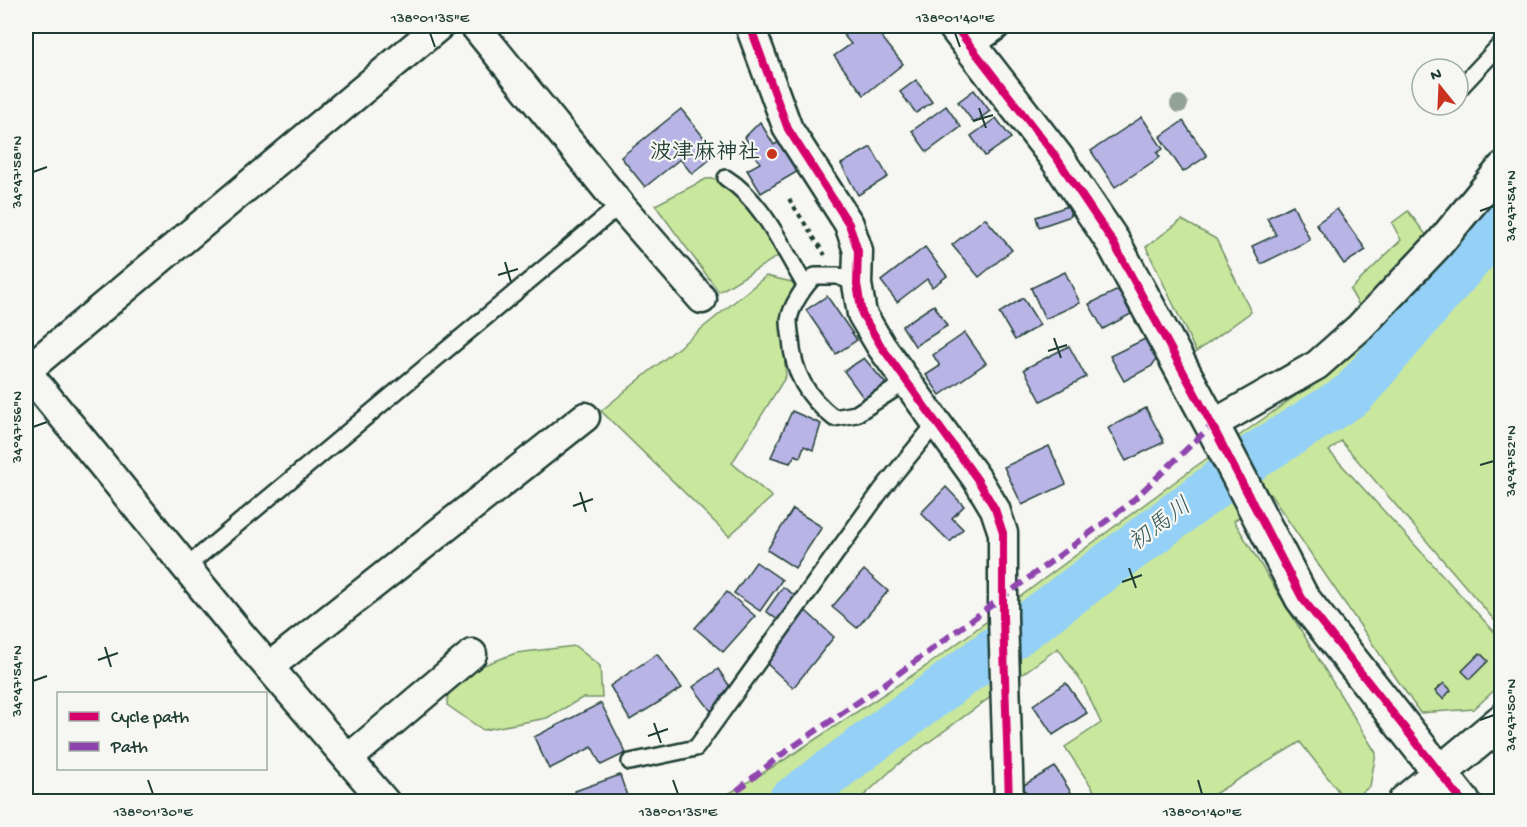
<svg xmlns="http://www.w3.org/2000/svg" width="1527" height="827" viewBox="0 0 1527 827" font-family="'Gochi Hand','Klee One',sans-serif">
<style>
.green{fill:#cae79e;stroke:#749269;stroke-width:1.5}
.lines{fill:none;stroke-linecap:round;stroke-linejoin:round}
.river{stroke:#95d1f6;stroke-width:46}
.building{fill:#b8b4e6;stroke:#1f3d34;stroke-width:1.5}
.service-casing{stroke:#1f3d34;stroke-width:20}
.minor-casing{stroke:#1f3d34;stroke-width:33}
.tertiary-casing{stroke:#1f3d34;stroke-width:38}
.secondary-casing{stroke:#1f3d34;stroke-width:38}
.path{stroke:#1f3d34;stroke-width:4;stroke-dasharray:4.5 4.5;stroke-linecap:butt}
.service{stroke:#f6f6f2;stroke-width:15}
.minor{stroke:#f6f6f2;stroke-width:28}
.tertiary{stroke:#f6f6f2;stroke-width:33}
.secondary{stroke:#f6f6f2;stroke-width:33}
.quiet{stroke:#8e44ad;stroke-width:6;stroke-dasharray:12 6;stroke-linecap:butt}
.cycleway-casing{stroke:#f6f6f2;stroke-width:11}
.cycleway{stroke:#d6006c;stroke-width:8}
.tree{fill:#92a395}
.ticks{fill:none;stroke:#1f3d34;stroke-width:2}
.poi-dot{fill:#c8321e;stroke:#f6f6f2;stroke-width:2}
.labels{text-anchor:middle;dominant-baseline:central;stroke-width:4.5;stroke-linejoin:round;paint-order:stroke}
.poi-label{font-size:22px;font-weight:bold;fill:#1f3d34;stroke:#f6f6f2;text-anchor:end}
.water-label{font-size:24px;font-style:italic;fill:#375b5b;stroke:#f6f6f2}
.neatline{fill:none;stroke:#1f3d34;stroke-width:2}
.ticks-label{font-size:15px;text-anchor:middle;fill:#1f3d34}
</style>
<rect width="100%" height="100%" fill="#f6f6f2"/>
<filter id="ink" filterUnits="userSpaceOnUse"><feTurbulence type="fractalNoise" baseFrequency=".0167" numOctaves="2"/><feDisplacementMap in="SourceGraphic" scale="12" xChannelSelector="R" yChannelSelector="G"/><feConvolveMatrix kernelMatrix="1 2 1 2 8 2 1 2 1" color-interpolation-filters="sRGB"/></filter>
<g filter="url(#ink)">
<!-- green -->
<g class="green">
<polygon points="1501,174 1501,628 1341,441 1329,451 1501,639 1501,684 1474,709 1420,713 1270,494 1234,521 1376,753 1370,786 1351,801 1346,801 1300,742 1203,801 1101,801 1065,747 1101,723 1083,684 1058,648 896,766 858,801 715,802 784,760 928,665 1192,469 1318,380"/>
<polygon points="726,178 756,204 780,255 719,292 655,205 706,179"/>
<polygon points="1408,211 1433,244 1363,312 1350,290 1401,240 1392,223"/>
<polygon points="1182,220 1216,239 1251,312 1196,352 1146,247"/>
<polygon points="766,276 805,285 781,314 786,376 732,463 772,497 729,536 601,411"/>
<polygon points="575,646 600,666 602,698 582,698 547,718 483,730 447,705 449,678 516,653"/>
</g>
<g class="lines">
<!-- river -->
<polyline class="river" points="790,802 1255,456 1353,394 1502,220"/>
</g>
<!-- building -->
<g class="building">
<polygon points="836,26 894,26 881,36 903,64 864,95 834,56 851,44"/>
<polygon points="916,80 932,102 916,113 900,92"/>
<polygon points="974,90 990,111 974,123 958,102"/>
<polygon points="946,106 961,127 927,152 912,131"/>
<polygon points="681,109 717,154 692,174 680,159 645,187 621,157"/>
<polygon points="1142,117 1163,149 1157,153 1160,157 1115,187 1091,151"/>
<polygon points="996,118 1011,138 985,156 971,136"/>
<polygon points="1183,121 1207,156 1183,172 1160,137"/>
<polygon points="760,122 774,145 782,140 800,170 761,193 747,170 760,163 745,137"/>
<polygon points="871,147 888,177 858,195 841,164"/>
<polygon points="1293,205 1310,240 1261,264 1252,246 1276,235 1267,218"/>
<polygon points="1068,206 1071,216 1039,227 1036,217"/>
<polygon points="1337,209 1366,250 1344,264 1316,224"/>
<polygon points="985,218 1012,250 979,277 952,245"/>
<polygon points="925,247 947,276 932,287 927,279 897,302 881,281"/>
<polygon points="1065,272 1080,303 1045,319 1031,288"/>
<polygon points="1118,290 1131,314 1103,329 1089,304"/>
<polygon points="827,296 857,340 836,354 806,310"/>
<polygon points="1023,298 1040,325 1015,340 999,313"/>
<polygon points="934,305 947,326 915,346 902,326"/>
<polygon points="965,333 986,363 940,395 926,375 940,366 933,355"/>
<polygon points="1147,338 1159,355 1152,366 1124,381 1110,356"/>
<polygon points="1069,346 1086,377 1041,401 1024,369"/>
<polygon points="864,358 886,384 865,400 844,371"/>
<polygon points="1146,408 1164,442 1126,461 1108,428"/>
<polygon points="792,411 821,424 813,450 804,446 800,457 795,455 790,463 771,457"/>
<polygon points="1049,446 1066,484 1022,505 1004,467"/>
<polygon points="946,487 964,506 952,518 963,529 950,542 921,513"/>
<polygon points="793,509 822,527 795,568 767,550"/>
<polygon points="756,562 782,580 760,611 734,593"/>
<polygon points="864,570 888,591 857,628 832,607"/>
<polygon points="783,587 797,597 779,621 766,611"/>
<polygon points="727,592 755,616 723,652 695,628"/>
<polygon points="806,611 834,637 793,688 764,661"/>
<polygon points="1480,653 1488,661 1470,679 1462,671"/>
<polygon points="657,654 682,688 630,720 610,686"/>
<polygon points="718,669 735,694 711,711 693,687"/>
<polygon points="1066,683 1087,713 1053,735 1033,705"/>
<polygon points="1444,683 1451,690 1443,699 1435,691"/>
<polygon points="601,703 626,753 601,765 592,747 549,769 534,737"/>
<polygon points="1055,767 1077,802 1032,802 1022,786"/>
<polygon points="620,775 629,802 578,802 575,791"/>
</g>
<g class="lines">
<!-- service casing -->
<g class="service-casing">
<g id="service">
<polyline points="1458,90 1502,43"/>
<path d="M726,178c37,23 57,71 79,107"/>
<path d="M857,284l-19,-8h-23c-10,9 -24,30 -26,44 0,6 1,13 2,19 2,34 16,58 43,79l22,-4 51,-33"/>
<polyline points="186,567 620,205"/>
<polyline points="630,762 696,748 883,488 936,423"/>
</g>
</g>
<!-- minor casing -->
<g class="minor-casing">
<g id="minor">
<polyline points="475,26 620,205 702,299"/>
<polyline points="750,26 788,129 849,224 858,251 857,284 862,314 881,346 977,479 995,509 1003,533 1003,617 1009,802"/>
<polyline points="970,44 995,26"/>
<polyline points="26,371 242,636 385,802"/>
<polyline points="26,371 439,26"/>
<polyline points="1212,425 1317,365 1360,327 1439,244 1502,167"/>
<polyline points="269,667 585,417"/>
<polyline points="348,759 472,654"/>
</g>
</g>
<!-- tertiary casing -->
<g class="tertiary-casing">
<polyline id="tertiary" points="955,26 1056,157 1113,242 1212,425 1302,598 1463,802"/>
</g>
<!-- secondary casing -->
<g class="secondary-casing">
<polyline id="secondary" points="1405,802 1502,721"/>
</g>
<!-- path -->
<polyline class="path" points="789,199 825,255"/>
<!-- service -->
<use href="#service" class="service"/>
<!-- minor -->
<use href="#minor" class="minor"/>
<!-- tertiary -->
<use href="#tertiary" class="tertiary"/>
<!-- secondary -->
<use href="#secondary" class="secondary"/>
<!-- quiet -->
<g class="quiet">
<polyline points="26,30 31,26"/>
<polyline points="723,802 781,755 883,685 1128,505 1212,425"/>
</g>
<!-- cycleway casing -->
<g class="cycleway-casing">
<g id="cycleway">
<polyline points="750,26 788,129 849,224 858,251 857,284 862,314 881,346 977,479 995,509 1003,533 1003,617 1009,802"/>
<polyline points="955,26 1056,157 1113,242 1212,425 1302,598 1463,802"/>
</g>
</g>
<!-- cycleway -->
<use href="#cycleway" class="cycleway"/>
</g>
<!-- trees -->
<circle class="tree" cx="1179" cy="104" r="9"/>
</g>
<!-- ticks -->
<path class="ticks" d="M430,33l5,14M955,33l5,14M979,108l7,20M973,121l20,-6M33,172l14,-5M1480,211l14,-5M505,262l6,20M498,275l20,-6M1054,338l7,20M1048,351l19,-6M33,427l14,-5M1480,465l14,-4M580,492l6,20M573,506l20,-7M1129,568l7,20M1122,582l20,-7M105,647l6,20M98,660l20,-7M33,681l14,-5M1480,720l14,-5M654,723l7,20M648,736l20,-7M148,780l5,14M673,780l5,14M1198,780l4,14"/>
<!-- markers -->
<circle class="poi-dot" cx="772" cy="154" r="6"/>
<g class="labels">
<!-- poi labels -->
<g class="poi-label">
<text x="760" y="154">波津麻神社</text>
</g>
<!-- water labels -->
<g class="water-label">
<text transform="translate(1161 526) rotate(-37)">初馬川</text>
</g>
</g>
<!-- margin -->
<rect width="1527" height="827" fill="none" stroke="#f6f6f2" stroke-width="66"/>
<!-- legend -->
<rect x="57" y="692" width="210" height="78" fill="#f6f6f2" stroke="#a0aca6" stroke-width="1.5"/>
<rect x="69" y="712" width="30" height="9" fill="#d6006c" stroke="#a0aca6" stroke-width="1.5"/>
<text x="111" y="722" font-size="18" fill="#1f3d34">Cycle path</text>
<rect x="69" y="742" width="30" height="9" fill="#8e44ad" stroke="#a0aca6" stroke-width="1.5"/>
<text x="111" y="752" font-size="18" fill="#1f3d34">Path</text>
<!-- north arrow -->
<g transform="translate(1440 87) rotate(342)"><circle r="28" fill="#f6f6f2" stroke="#a0aca6" stroke-width="1.5"/>
<path d="M0-4.5L10 22L0 15L-10 22Z" fill="#c8321e"/>
<text y="-9" font-size="16" font-weight="bold" text-anchor="middle" fill="#1f3d34">N</text>
</g>
<rect x="33" y="33" width="1461" height="761" class="neatline"/>
<g class="ticks-label">
<text x="430" y="22">138°01'35"E</text>
<text x="955" y="22">138°01'40"E</text>
<text transform="translate(16 172) rotate(-90)" y="5">34°47'58"N</text>
<text transform="translate(1510 206) rotate(-90)" y="5">34°47'54"N</text>
<text transform="translate(16 427) rotate(-90)" y="5">34°47'56"N</text>
<text transform="translate(1510 461) rotate(-90)" y="5">34°47'52"N</text>
<text transform="translate(16 681) rotate(-90)" y="5">34°47'54"N</text>
<text transform="translate(1510 715) rotate(-90)" y="5">34°47'50"N</text>
<text x="153" y="816">138°01'30"E</text>
<text x="678" y="816">138°01'35"E</text>
<text x="1202" y="816">138°01'40"E</text>
</g>
</svg>
